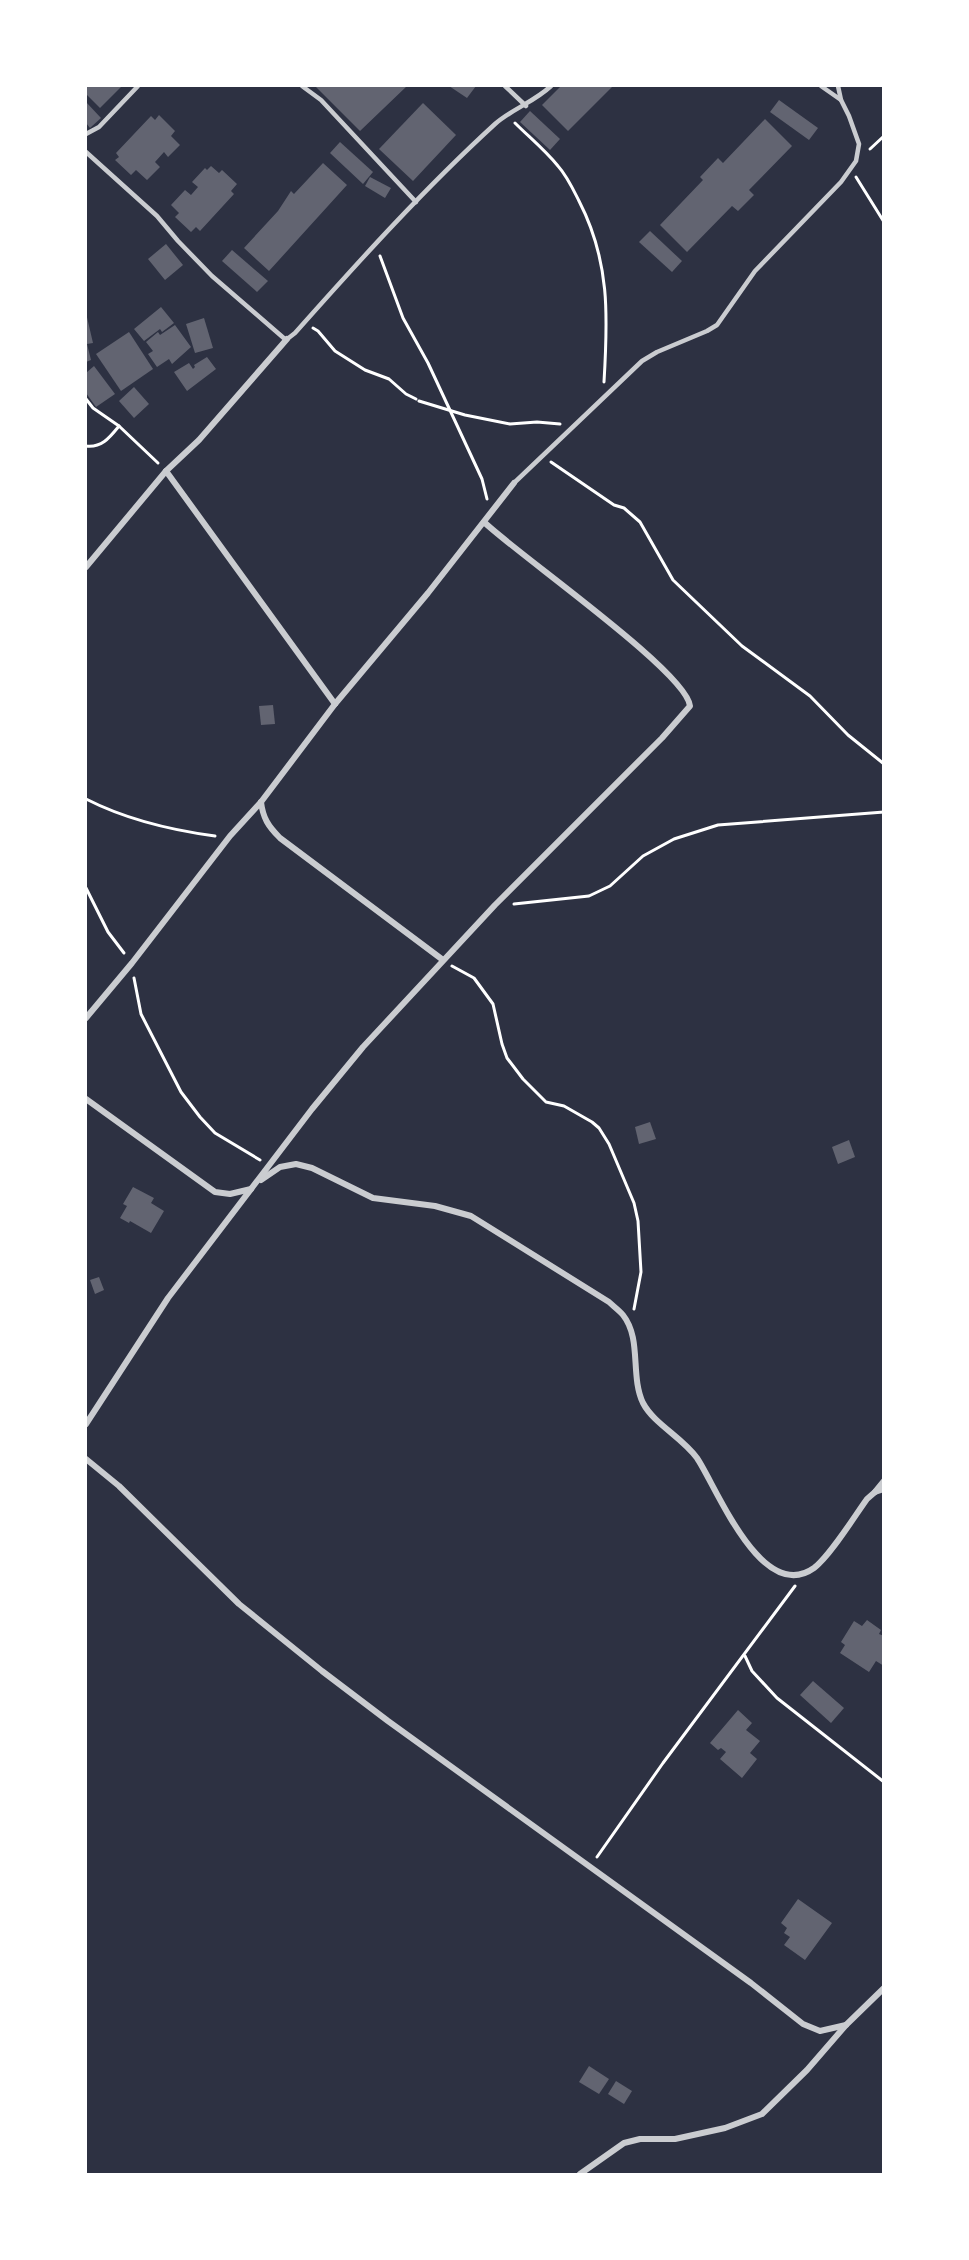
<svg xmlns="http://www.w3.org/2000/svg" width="969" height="2260" viewBox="0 0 969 2260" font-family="Literata,serif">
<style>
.building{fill:#626471}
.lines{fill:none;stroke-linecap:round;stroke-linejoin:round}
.path{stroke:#fff;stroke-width:3}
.service{stroke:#caccd0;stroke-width:4.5}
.minor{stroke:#caccd0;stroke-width:6}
</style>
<rect width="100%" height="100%" fill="#2d3142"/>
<!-- building -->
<g class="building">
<polygon points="86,86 122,86 100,108 86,94"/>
<polygon points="315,86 353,86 355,87 357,86 407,86 360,131"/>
<polygon points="449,86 476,86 467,98"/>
<polygon points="561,86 613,86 568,131 542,105"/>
<polygon points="779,100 818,128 809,140 770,112"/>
<polygon points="86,102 101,118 90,128 86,123"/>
<polygon points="423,103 456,135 413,181 379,149"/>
<polygon points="530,111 560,139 550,150 520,122"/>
<polygon points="159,115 175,131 171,136 180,145 168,157 164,152 155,162 160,167 147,180 136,170 131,175 115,160 119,157 116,153 151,116 155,120"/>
<polygon points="765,119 792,146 749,190 754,195 738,211 732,206 687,252 660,225 703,180 700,177 718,158 723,163"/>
<polygon points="340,142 373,172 363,184 330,153"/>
<polygon points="323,163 347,185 269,271 244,248 278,211 291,191 294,194"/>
<polygon points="211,166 219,173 222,170 237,184 231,191 234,194 200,231 196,227 191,232 175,217 179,213 171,205 185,190 191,195 198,187 192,182 205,168 207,170"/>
<polygon points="370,177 391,188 385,198 365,186"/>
<polygon points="650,231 682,261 672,272 639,242"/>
<polygon points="166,244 183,265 165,280 148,259"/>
<polygon points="232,250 268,281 257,292 222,261"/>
<polygon points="161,307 174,323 162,332 160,329 144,341 134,329"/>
<polygon points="86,313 93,343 87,344 91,360 86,362"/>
<polygon points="204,318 213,348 195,353 186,324"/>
<polygon points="175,325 191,347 172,364 169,359 157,367 148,354 153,351 146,342 158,332 160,335"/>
<polygon points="129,332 153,369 121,391 96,354"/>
<polygon points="207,357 216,369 187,391 174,372 189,363 193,369 195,367 194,365"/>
<polygon points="94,366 115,394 96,407 86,393 86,373"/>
<polygon points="134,387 149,404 134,418 119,401"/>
<polygon points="273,705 275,724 261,725 259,706"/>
<polygon points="650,1122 656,1139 639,1144 635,1127"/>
<polygon points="849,1140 855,1157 838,1164 832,1147"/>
<polygon points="133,1187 154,1198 151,1203 164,1211 151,1233 130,1221 129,1223 120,1218 127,1206 123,1204"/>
<polygon points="99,1277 104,1290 95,1294 90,1280"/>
<polygon points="867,1620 881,1630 879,1634 884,1636 884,1666 876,1661 869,1672 840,1653 845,1645 841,1642 854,1621 862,1626"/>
<polygon points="813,1681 844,1708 831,1723 800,1695"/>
<polygon points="738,1710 752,1723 746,1730 760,1741 750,1753 757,1759 742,1778 720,1759 726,1752 721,1748 718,1750 710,1743"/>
<polygon points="798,1899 832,1923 805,1960 784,1945 790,1937 784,1933 787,1928 781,1923"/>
<polygon points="589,2066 609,2079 599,2094 579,2082"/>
<polygon points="616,2081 632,2091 624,2104 608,2094"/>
</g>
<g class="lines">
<!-- path -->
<g class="path">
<path d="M515,123c14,14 30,27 43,43 9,10 15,23 21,35 31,60 29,115 25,181"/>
<polyline points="870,149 884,136"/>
<polyline points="856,177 884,222"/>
<polyline points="380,256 403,318 428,363 482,479 487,499"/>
<polyline points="313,328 318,331 335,351 365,370 389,379 406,394 416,399"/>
<polyline points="86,399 93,408 119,426 158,463"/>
<polyline points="419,401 465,415 510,424 537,422 560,424"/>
<path d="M86,446c16,2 24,-9 33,-20"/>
<polyline points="551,462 614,505 624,508 640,522 673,580 742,646 810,696 848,735 884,764"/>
<path d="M86,799c41,21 84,31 129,37"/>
<polyline points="86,888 108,932 124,953"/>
<polyline points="514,904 589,896 610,886 643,856 674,839 718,825 884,812"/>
<polyline points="452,966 474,978 493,1004 502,1044 507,1058 523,1079 546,1102 564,1106 592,1122 599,1128 609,1144 634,1203 638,1221 641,1272 634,1309"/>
<polyline points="134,978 141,1014 181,1092 200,1117 215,1133 260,1160"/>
<polyline points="745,1656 752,1671 777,1698 884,1782"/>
<polyline points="597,1857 663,1763 795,1586"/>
</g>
<!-- service -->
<g class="service">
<polyline points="302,86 321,100 416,202"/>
<polyline points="505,86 526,106"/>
<polyline points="821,86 841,100"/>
<polyline points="86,134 99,127 138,86"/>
<path d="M86,152l71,64 21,25 34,35 74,64 9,-7c64,-72 129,-144 200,-209 17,-15 39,-22 56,-38"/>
<polyline points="514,483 642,361 657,352 707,331 717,325 755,271 841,182 856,161 859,144 849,116 841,100 838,86"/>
</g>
<!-- minor -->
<g class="minor">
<polyline points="166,471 335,704"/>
<polyline points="86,567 166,471 199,440 287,339"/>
<path d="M261,802c2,16 7,24 19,36l163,122"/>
<polyline points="86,1018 132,963 230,836 261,802 335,704 428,593 514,483"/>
<polyline points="86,1099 215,1192 230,1194 251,1189"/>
<path d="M261,1180l19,-13 16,-3 16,4 61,30 62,8 36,10 138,86c4,4 10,8 14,13 19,24 7,61 20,88 11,21 39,34 54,55 20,30 65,147 117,110 16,-12 40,-51 53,-69l8,-7 9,-3"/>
<path d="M86,1424l82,-126 144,-189 51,-62 132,-142 167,-167 28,-32c-3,-34 -173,-152 -206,-184"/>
<polyline points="86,1459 119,1486 239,1604 322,1671 388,1721 751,1983 803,2024 820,2031 846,2025"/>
<polyline points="875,1492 884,1481"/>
<polyline points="580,2174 624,2143 640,2139 675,2139 725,2128 762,2114 807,2070 846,2025 884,1988"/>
</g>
</g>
<!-- border -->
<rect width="969" height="2260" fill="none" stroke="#ffffff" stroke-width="174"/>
</svg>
